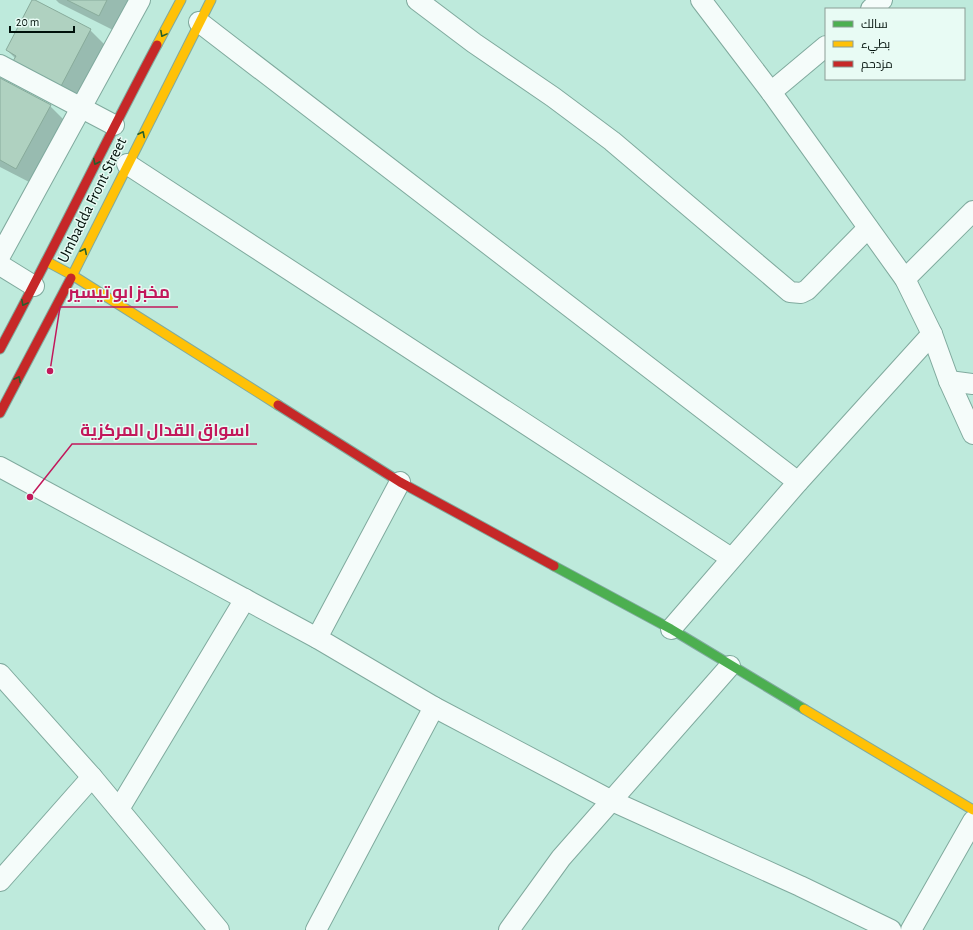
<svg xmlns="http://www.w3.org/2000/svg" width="973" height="930" viewBox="0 0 973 930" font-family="'Alegreya Sans',Cairo,sans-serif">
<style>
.shadow{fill:#0003}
.building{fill:#afd1c0;stroke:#88ab9b}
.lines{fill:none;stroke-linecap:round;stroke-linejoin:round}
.street-casing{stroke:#80aa9e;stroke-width:22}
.fast-casing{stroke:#80aa9e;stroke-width:11}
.slow-casing{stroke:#80aa9e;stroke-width:11}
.jam-casing{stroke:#80aa9e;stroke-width:11}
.street{stroke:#f5fcfa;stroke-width:20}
.fast{stroke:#4caf50;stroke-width:9}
.slow{stroke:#ffc107;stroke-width:9}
.jam{stroke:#c62828;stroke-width:9}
.oneway{stroke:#26602d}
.labels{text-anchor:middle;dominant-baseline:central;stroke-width:3;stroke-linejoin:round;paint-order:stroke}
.street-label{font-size:16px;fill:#00100a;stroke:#e8fbf4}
.leader{fill:none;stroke:#c2185b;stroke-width:1.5}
.callout-dot{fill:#c2185b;stroke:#e8fbf4;stroke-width:1.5}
.callout-label{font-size:17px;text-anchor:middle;font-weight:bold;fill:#c2185b;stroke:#e8fbf4;stroke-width:3;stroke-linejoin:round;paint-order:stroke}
</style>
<rect width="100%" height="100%" fill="#beeadc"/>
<!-- shadow -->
<g class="shadow">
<polygon points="56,0 131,0 115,31 59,3"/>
<polygon points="90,30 106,46 77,103 16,59 7,50"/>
<polygon points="0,79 50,106 66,122 33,184 0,167"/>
</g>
<!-- building -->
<g class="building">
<polygon points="32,0 35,0 91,29 60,88 12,63 16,56 6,50"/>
<polygon points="67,0 107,0 99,16"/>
<polygon points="0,78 51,105 16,169 0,160"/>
</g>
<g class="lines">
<!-- street casing -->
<g class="street-casing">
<g id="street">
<polyline points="417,0 474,43 553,97 612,141 790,292 801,293 807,290 868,228"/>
<polyline points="701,0 771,92 905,279 932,334 949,381 973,434"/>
<polyline points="871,9 882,0"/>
<polyline points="199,22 798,482"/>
<polyline points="0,65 114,125"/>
<polyline points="771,92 826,46"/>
<polyline points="127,164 731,558"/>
<polyline points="0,256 140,0"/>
<polyline points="0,265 34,286"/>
<polyline points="905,279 973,211"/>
<polyline points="949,381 973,384"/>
<polyline points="0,467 317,638 434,707 612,801 800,886 891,930"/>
<polyline points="671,629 798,482 932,334"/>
<polyline points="317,638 400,482"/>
<polyline points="0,674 92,777 219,930"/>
<polyline points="119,809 245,599"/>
<polyline points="0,881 92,777"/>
<polyline points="316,930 434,707"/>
<polyline points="509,930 561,858 730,666"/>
<polyline points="911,930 973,821"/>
</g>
</g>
<!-- fast casing -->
<g class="fast-casing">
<polyline id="fast" points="554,566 671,629 804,709"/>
</g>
<!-- slow casing -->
<g class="slow-casing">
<g id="slow">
<polyline points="157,45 181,0"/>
<polyline points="46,261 72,275 278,405"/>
<polyline points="71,278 211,0"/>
<polyline points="804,709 973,810"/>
</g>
</g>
<!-- jam casing -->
<g class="jam-casing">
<g id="jam">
<path d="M0,349c54,-100 103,-203 157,-304"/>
<polyline points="278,405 400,482 554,566"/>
<polyline points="0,413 71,278"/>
</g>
</g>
<!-- street -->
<use href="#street" class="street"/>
<!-- fast -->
<use href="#fast" class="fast"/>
<!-- slow -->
<use href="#slow" class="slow"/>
<!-- jam -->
<use href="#jam" class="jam"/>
</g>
<!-- one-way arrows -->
<defs><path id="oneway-chevron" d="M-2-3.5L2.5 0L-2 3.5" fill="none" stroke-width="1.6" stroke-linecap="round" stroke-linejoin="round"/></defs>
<g class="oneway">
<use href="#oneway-chevron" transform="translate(163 34) rotate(118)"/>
<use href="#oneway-chevron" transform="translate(142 134) rotate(-63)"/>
<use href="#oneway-chevron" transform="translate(96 162) rotate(117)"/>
<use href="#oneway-chevron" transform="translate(84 251) rotate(-64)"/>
<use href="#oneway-chevron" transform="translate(24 303) rotate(118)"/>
<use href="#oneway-chevron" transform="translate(18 379) rotate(-63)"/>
</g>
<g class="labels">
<!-- street labels -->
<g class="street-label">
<text transform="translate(92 200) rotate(-64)">Umbadda Front Street</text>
</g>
</g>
<!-- callouts -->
<path class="leader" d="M50 371L60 307H178M30 497L72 444H257"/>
<g class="callout-dot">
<circle cx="50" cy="371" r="4"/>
<circle cx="30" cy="497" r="4"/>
</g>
<g class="callout-label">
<text x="119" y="298">مخبز ابو تيسير</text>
<text x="165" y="436">اسواق القدال المركزية</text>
</g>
<!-- legend -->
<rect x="825" y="8" width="140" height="72" fill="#e8fbf4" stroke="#8b9d96"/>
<rect x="833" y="21" width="20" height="6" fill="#4caf50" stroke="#8b9d96"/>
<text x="861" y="28" font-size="12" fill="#00100a">سالك</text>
<rect x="833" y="41" width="20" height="6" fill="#ffc107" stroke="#8b9d96"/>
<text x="861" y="48" font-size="12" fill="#00100a">بطيء</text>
<rect x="833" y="61" width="20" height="6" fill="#c62828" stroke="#8b9d96"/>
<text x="861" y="68" font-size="12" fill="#00100a">مزدحم</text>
<!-- scale -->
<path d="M10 26v6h64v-6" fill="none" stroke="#00100a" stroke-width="2"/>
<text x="16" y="26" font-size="12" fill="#00100a" stroke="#e8fbf4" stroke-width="3" paint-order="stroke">20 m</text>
</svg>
